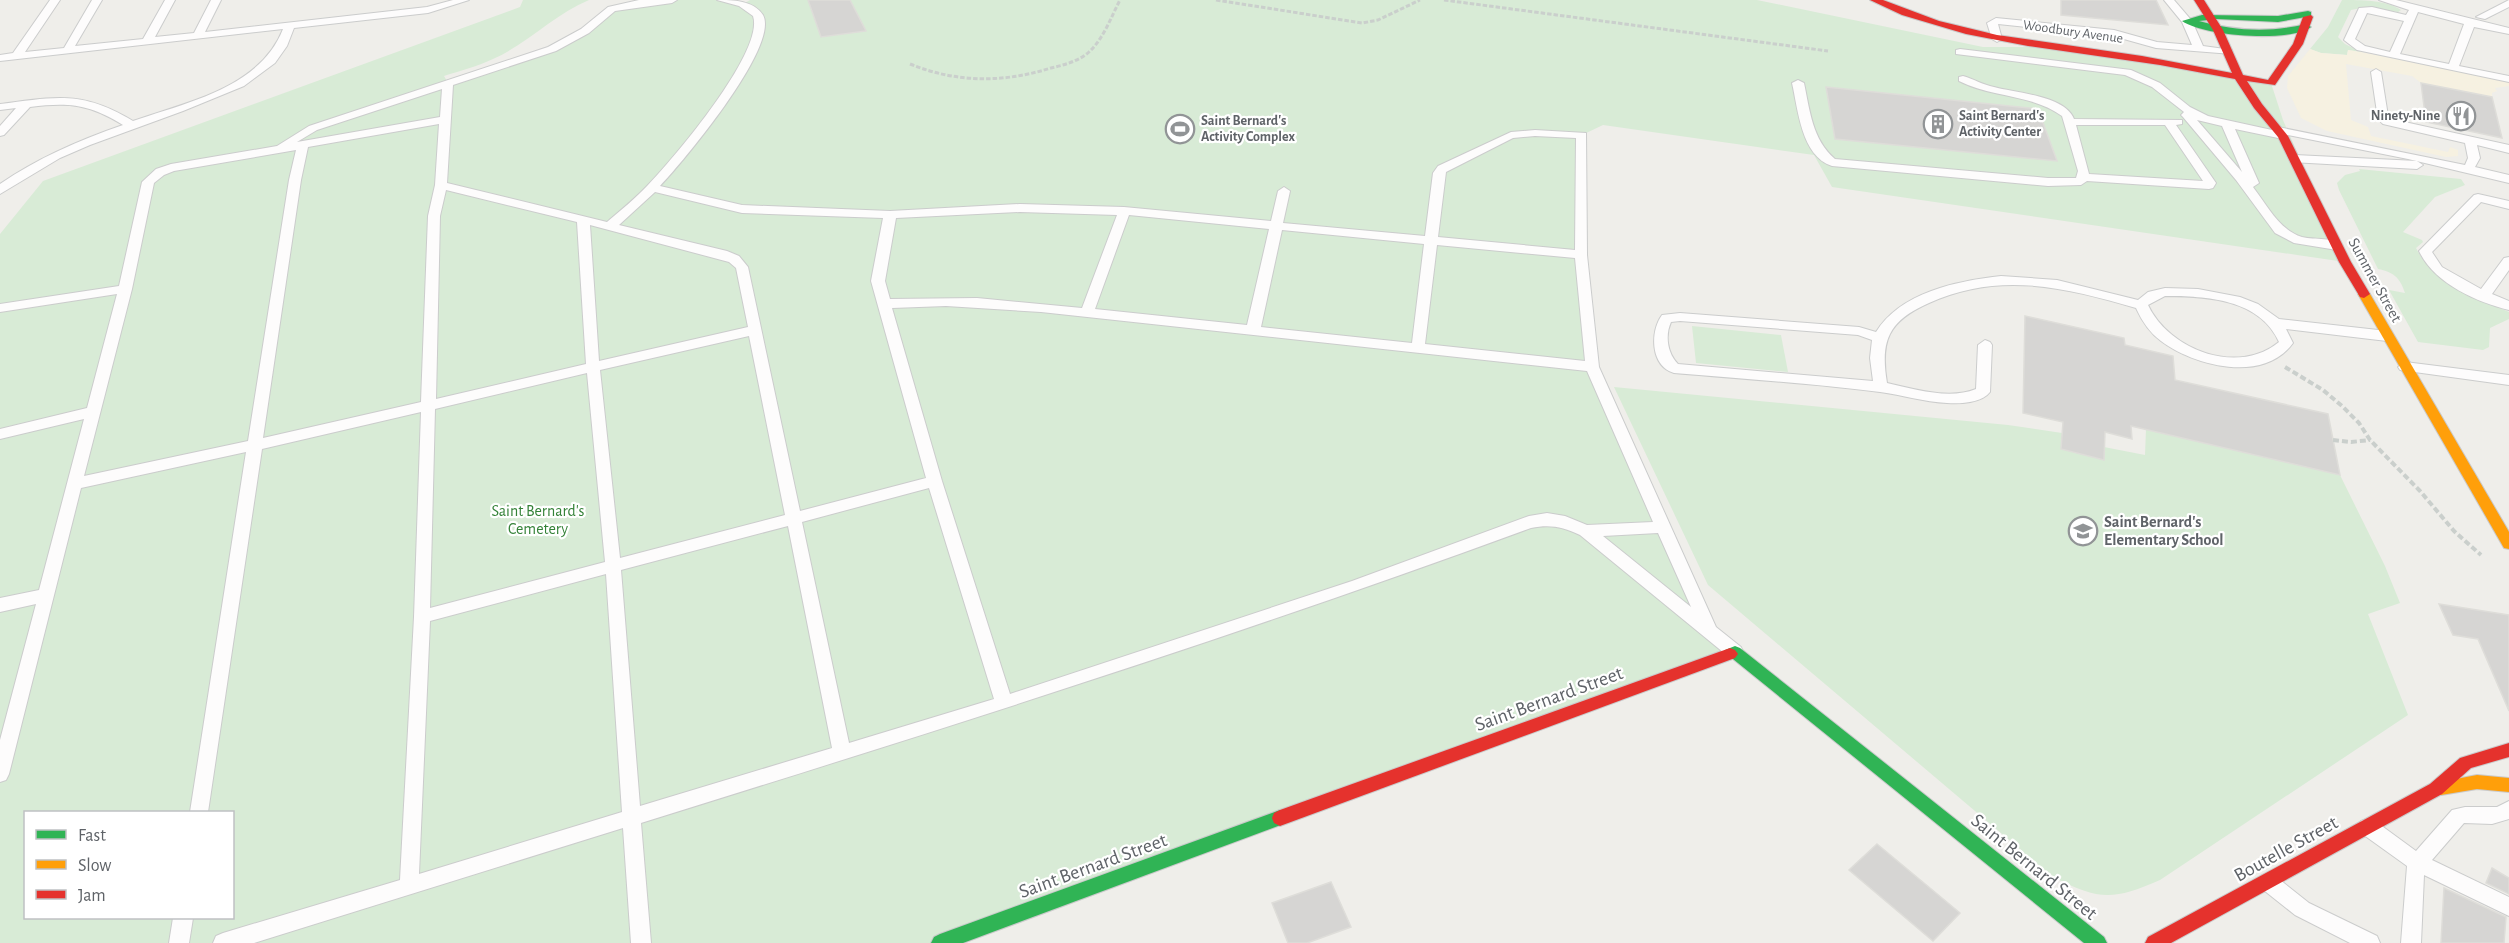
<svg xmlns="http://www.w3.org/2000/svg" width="2509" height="943" viewBox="0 0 2509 943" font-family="'Alegreya Sans',sans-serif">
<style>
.green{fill:#d8ebd6;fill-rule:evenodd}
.sand{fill:#f6f1e1}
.building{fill:#d6d5d3;stroke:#deddd9;stroke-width:1.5}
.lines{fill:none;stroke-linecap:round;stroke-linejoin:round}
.lane-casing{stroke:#cbcccc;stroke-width:2}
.fast-casing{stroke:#cacacb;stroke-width:2}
.slow-casing{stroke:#cacacb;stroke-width:2}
.jam-casing{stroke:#cacacb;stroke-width:2}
.path-far1{stroke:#cacfcc;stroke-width:3;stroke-dasharray:4.5 2;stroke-linecap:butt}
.path{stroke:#cacfcc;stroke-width:4;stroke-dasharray:6 3;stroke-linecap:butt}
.lane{fill:#fdfcfc;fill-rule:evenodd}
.fast{fill:#30b455;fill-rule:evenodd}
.slow{fill:#ff9f0a;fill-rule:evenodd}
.jam{fill:#e5322d;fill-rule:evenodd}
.labels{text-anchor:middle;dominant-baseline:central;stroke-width:4.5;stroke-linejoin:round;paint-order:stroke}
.far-street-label{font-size:14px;fill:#5f6368;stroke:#fff}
.far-poi-label{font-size:14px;font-weight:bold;fill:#5f6368;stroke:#fff;text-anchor:start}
.street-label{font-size:16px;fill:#5f6368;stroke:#fff}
.park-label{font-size:16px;fill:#348238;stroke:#fff}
.poi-label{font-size:16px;font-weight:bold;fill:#5f6368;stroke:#fff;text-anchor:start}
.near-street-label{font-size:20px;fill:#5f6368;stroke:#fff}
</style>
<rect width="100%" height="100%" fill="#efeeea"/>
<!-- green -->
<g class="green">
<path d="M523,0h66c-34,14 -62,44 -96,59 -15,7 -33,12 -49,17l4,7 104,-34 60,-40 53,-9h66l12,4 7,-4h1007l226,47h61l227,36 12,37 62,142 -513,-75 -18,-32 -211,-30 -21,10 -1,120 11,112 116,260 27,25 -795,291h-940v-709l43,-53 477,-174zM26,812h206v106h-206z"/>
<path d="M2342,0c19,0 45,0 59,10l-3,2 -32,-5 -15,3 -13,27 7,7 16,8 -13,-2 -1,5 -26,-2 -11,-4 18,-22z"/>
<path d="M2359,169l102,10 4,6 -30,12 -32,35 19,8 1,2 -7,6c18,36 59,49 93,64v7l-19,9 -1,19 -6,3 -65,-8 -29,-52 16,3c-5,-16 -12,-21 -27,-24l-39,-79 -2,-7 8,-8 15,-4z"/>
<polygon points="1692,326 1781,335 1788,372 1696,363"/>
<path d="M1614,387l394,38 54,8v16l42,11v-13l41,8 1,-26 194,46 45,91 15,37 -32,11 40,101 -248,165c-48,21 -61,20 -107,-3l-345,-292z"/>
</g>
<!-- sand -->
<polygon class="sand" points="2310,49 2321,53 2347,55 2348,50 2361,52 2509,82 2509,86 2495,88 2497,91 2492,93 2492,97 2421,83 2412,76 2346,64 2351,120 2368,127 2371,136 2448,152 2450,147 2458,150 2458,156 2446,157 2327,131 2301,118 2287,88 2288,76"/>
<!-- building -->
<g class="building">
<polygon points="808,0 850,0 866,31 821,37"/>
<polygon points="2061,0 2156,0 2168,25 2061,15"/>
<polygon points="2421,83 2492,97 2502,138 2426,122"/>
<polygon points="1826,87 2038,109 2057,161 1835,139"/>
<polygon points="2025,316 2124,338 2125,345 2173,356 2175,380 2328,414 2340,475 2131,426 2132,439 2105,432 2104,460 2061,449 2063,422 2023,413"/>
<polygon points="2439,604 2509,615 2509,711 2478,639 2453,635"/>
<polygon points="1877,844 1960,913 1933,941 1849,870"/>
<polygon points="2492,868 2509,878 2509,894 2486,883"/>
<polygon points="1331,882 1351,927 1307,943 1288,943 1272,903"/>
<polygon points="2444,888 2506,917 2504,943 2441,943"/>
</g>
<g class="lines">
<!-- lane casing -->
<g class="lane-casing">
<g id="lane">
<path d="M50,0h10l-35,52 39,-4 28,-48h10l-27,46 68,-7 22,-39h10l-20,37 39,-4 17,-33h10l-16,32 222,-25 26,-7h16l-41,13 -134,15 -7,18 -12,17 -31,23 -61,25 -93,34 -30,13 -60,36v-10c38,-26 79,-44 123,-59 -34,-21 -54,-23 -93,-18l-26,28 -4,1v-10l16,-18 -16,2v-6c56,-7 82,-14 133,17 54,-19 127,-33 150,-92l-283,32v-6l13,-2z"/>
<path d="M639,0h38l-5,3 -57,8 -26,22 -33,18 -103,34 -6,98 160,39c14,-12 29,-24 41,-37 26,-27 117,-134 105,-169l-14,-10 -22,-6c16,0 36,0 46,15 17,31 -80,147 -103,171l82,19 148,6 130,-7 104,3 147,14 7,-30 6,-4 6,4 -7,32 142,13 8,-63 5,-7 73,-34 24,-2 51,3 1,122 12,112 117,260 25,20 2,5 -2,5 -6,2 -6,-2 -149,-122c-17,-8 -30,-11 -49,-7 -294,108 -591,202 -890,295l10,120h-20l-8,-115 -369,115h-41l3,-7 7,-3 177,-53 14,-263 7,-205 -159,37 -54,363h-18l56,-360 -165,36 -72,286 -3,6 -6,2v-42l36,-136 -36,8v-14l39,-8 45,-171 -84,20v-10l87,-21 30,-114 -117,18v-8l119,-18 23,-104 14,-13 15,-5 106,-18 32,-20 239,-79 33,-18 27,-22zM442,89l-2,28 -143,25 20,-12zM439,124l-4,61 -7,31 -7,186 -158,36 38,-258 7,-33zM1535,136l41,2 -1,112 -137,-13 8,-65 67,-34zM296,150l-7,30 -41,261 -164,35 48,-187 22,-106 10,-8 10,-4zM446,190l131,32 9,142 -150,35 4,-183zM655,192l87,21 141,5 -12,63 55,197 -126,33 -52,-244 -9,-11 -12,-5 -108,-26zM1020,212l97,3 -35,93 -105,-10 -87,1 -5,-18 11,-63zM1129,215l140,14 -22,96 -152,-16zM590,225l139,37 7,6 12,59 -149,34zM1282,230l142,14 -12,99 -151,-16zM1437,245l138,13 10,103 -160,-17zM946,306l95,6 546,59 66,151 -66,3 -22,-9 -18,-3 -18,3 -177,65 -342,113 -68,-213 -50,-173zM749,336l36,179 -165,43 -20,-188zM587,373l18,189 -175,46 5,-199zM929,488l65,211 -145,44 -47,-221zM788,526l44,222 -192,58 -19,-236zM1658,533l33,74 -88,-71zM606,574l16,238 -203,62 11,-253z"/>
<polygon points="2164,0 2174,0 2192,21 2203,46 2232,50 2232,54 2156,48 2113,36 1998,24 2002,39 1997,42 1992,39 1987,23 1996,18 2114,30 2157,42 2192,45 2182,22"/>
<path d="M2379,0h17l113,28v6l-35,-7 -15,39 50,10v6l-152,-32 -13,-10 15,-32 13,-1 34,8 3,-5zM2418,12l46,12 -15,40 -49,-10zM2367,13l37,8 -14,31 -25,-6 -10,-7z"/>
<polygon points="2509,0 2509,7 2485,19 2476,17"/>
<path d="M1960,49l171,21 29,13 30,24 18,9 64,14 6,-3 187,38 3,-7 -3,-15 -82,-19 -5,-5 -7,-47 5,-3 5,3 7,44 3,3 118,26v8l-32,-8 3,13 -5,9 34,8v8l-101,-24 -120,-24 -5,4 -48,-10 24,54 -6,4c14,18 26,43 49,50 13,3 32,0 41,9l-6,4 -43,-7 -19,-10 -39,-53 -53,-63 -2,-2 3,-3 -32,-25 -27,-12 -169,-21v-4zM2197,120l25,6 20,46z"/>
<path d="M1963,76c11,3 20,9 31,11 21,6 71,8 80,32l108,1v4l-6,1 40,58 -3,5 -4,1 -122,-8 -6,4 -33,1 -216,-20c-31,-10 -34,-57 -40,-83l6,-3 6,3c6,28 8,56 31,76l213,19h28l2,-7 -16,-55c-30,-22 -70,-18 -103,-35v-4zM2076,125h89l38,56 -114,-7z"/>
<polygon points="2295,155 2417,161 2423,165 2417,169 2291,162 2289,159"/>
<path d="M2478,194l31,7v8l-28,-7 -49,50 10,15 39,22 23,-31 5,-1v13l-17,24 17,7v9c-33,-8 -75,-27 -90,-59l55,-56z"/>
<path d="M2001,276l56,4 81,20 10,-8 17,-4 33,1 42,8 18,7 21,15 108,12 7,5 -7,5 -101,-12 7,14c-29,41 -99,23 -132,-2 -12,-9 -19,-20 -25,-33 -72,-21 -137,-37 -207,-5 -41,18 -49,38 -42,80 28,6 62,17 89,6l2,-44 7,-5 5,2 2,3 -2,47c-8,11 -30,12 -43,11 -23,-1 -45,-8 -67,-11 -69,-9 -138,-13 -206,-19 -24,-7 -24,-42 -12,-58l18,-2 179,14 17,5c25,-40 81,-51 125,-56zM2165,296c41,0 95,3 114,46 -41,34 -110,8 -131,-37zM1680,321l178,14 14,5 -2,18 3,23 -195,-17c-11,-11 -13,-29 -7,-42z"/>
<polygon points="2405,362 2509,375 2509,385 2400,370 2398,367"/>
<polygon points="2509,801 2509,819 2492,824 2464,823 2432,860 2509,897 2509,916 2424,875 2421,943 2401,943 2407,866 2361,833 2359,827 2361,821 2368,819 2375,821 2416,851 2452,810 2465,807 2497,807"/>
<polygon points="2268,873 2275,876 2309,903 2377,936 2380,943 2350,943 2295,915 2261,888 2258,882 2261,876"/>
<polygon points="173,918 193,918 189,943 169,943"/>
</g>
</g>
<!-- fast casing -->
<g class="fast-casing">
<g id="fast">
<path d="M2308,11l3,1v4l-33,6 -61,-3 -18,2c36,10 70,12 107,3l5,3c-22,16 -107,9 -129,-6l20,-6 76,1z"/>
<polygon points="1735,646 1740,648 2104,937 2107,943 2084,943 1733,659 1725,658 1722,654 1725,650"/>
<polygon points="1280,810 1286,813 1288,818 1286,823 963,943 931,943 934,937 940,934"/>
</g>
</g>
<!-- slow casing -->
<g class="slow-casing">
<g id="slow">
<polygon points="2364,290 2370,294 2509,532 2509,549 2504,548 2358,294"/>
<polygon points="2477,775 2509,778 2509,792 2477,789 2441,795 2435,793 2433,788 2435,783"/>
</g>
</g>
<!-- jam casing -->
<g class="jam-casing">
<g id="jam">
<polygon points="1870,0 1883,0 1939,21 1997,35 2142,56 2232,73 2213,30 2194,0 2204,0 2223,30 2243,75 2268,80 2293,44 2303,17 2311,15 2313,17 2303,44 2275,85 2247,81 2262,104 2288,136 2351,262 2370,294 2364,298 2360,297 2339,262 2278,137 2254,108 2235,79 2160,65 2028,46 1966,34 1902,15"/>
<polygon points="1730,648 1735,650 1738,654 1735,658 1280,826 1274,823 1272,818 1274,813 1280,810"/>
<polygon points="2509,743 2509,757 2471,768 2442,794 2171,943 2145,943 2148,937 2430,784 2460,758"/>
</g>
</g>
<!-- path-far1 -->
<g class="path-far1">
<polyline points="1216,0 1362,23 1378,20 1420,0"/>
<polyline points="1444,0 1828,51"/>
<path d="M910,64c47,19 93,19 141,4 13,-3 28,-7 38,-16 15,-14 22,-35 31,-52"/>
</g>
<!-- path -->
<g class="path">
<polyline points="2285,367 2323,390 2342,406 2359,423 2370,440 2420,491 2454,531 2481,555"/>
<polyline points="2333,440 2351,442 2370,440"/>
</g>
<!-- lane -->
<use href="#lane" class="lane"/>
<!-- fast -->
<use href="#fast" class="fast"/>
<!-- slow -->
<use href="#slow" class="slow"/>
<!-- jam -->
<use href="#jam" class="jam"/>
</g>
<!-- icons -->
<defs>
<g id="restaurant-ring" transform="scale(1.5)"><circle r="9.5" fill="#fff" stroke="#919496" stroke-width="1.5"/><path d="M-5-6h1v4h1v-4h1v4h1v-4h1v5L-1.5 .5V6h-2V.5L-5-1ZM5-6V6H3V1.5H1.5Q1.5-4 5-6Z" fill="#919496"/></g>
<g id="building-ring" transform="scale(1.5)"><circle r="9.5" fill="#fff" stroke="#919496" stroke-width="1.5"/><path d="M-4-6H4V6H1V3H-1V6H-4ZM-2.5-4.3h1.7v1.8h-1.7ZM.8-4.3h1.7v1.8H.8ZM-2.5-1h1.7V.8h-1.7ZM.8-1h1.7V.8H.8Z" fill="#919496"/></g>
<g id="stadium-ring" transform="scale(1.5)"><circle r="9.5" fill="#fff" stroke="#919496" stroke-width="1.5"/><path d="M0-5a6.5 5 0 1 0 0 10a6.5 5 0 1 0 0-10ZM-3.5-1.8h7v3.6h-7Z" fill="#919496"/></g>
<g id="school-ring" transform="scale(1.5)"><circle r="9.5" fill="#fff" stroke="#919496" stroke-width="1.5"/><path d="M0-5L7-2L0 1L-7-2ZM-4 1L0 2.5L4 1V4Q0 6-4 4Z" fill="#919496"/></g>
</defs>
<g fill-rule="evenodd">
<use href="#restaurant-ring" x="2461" y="116"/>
<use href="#building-ring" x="1938" y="124"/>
<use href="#stadium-ring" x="1180" y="129"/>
<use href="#school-ring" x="2083" y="531"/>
</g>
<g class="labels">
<!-- far-street labels -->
<g class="far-street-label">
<text transform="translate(2073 32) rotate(8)">Woodbury Avenue</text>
</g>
<!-- far-poi labels -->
<g class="far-poi-label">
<text x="1959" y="116">Saint Bernard's<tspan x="1959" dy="16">Activity Center</tspan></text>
<text x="2440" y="116" text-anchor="end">Ninety-Nine</text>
<text x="1201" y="121">Saint Bernard's<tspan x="1201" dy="16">Activity Complex</tspan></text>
</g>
<!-- street labels -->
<g class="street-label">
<text transform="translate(2375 280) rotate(61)">Summer Street</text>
</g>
<!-- park labels -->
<g class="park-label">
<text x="538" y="511">Saint Bernard's<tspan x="538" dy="18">Cemetery</tspan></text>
</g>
<!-- poi labels -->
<g class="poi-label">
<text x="2104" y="522">Saint Bernard's<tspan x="2104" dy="18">Elementary School</tspan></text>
</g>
<!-- near-street labels -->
<g class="near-street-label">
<text transform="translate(1549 699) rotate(-20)">Saint Bernard Street</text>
<text transform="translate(2286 849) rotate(-29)">Boutelle Street</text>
<text transform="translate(1093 866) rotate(-20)">Saint Bernard Street</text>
<text transform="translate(2034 867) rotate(39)">Saint Bernard Street</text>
</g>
</g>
<!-- legend -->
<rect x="24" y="811" width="210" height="108" fill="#ffffff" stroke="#bfc1c3" stroke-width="1.5"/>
<rect x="36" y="830" width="30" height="9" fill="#30b455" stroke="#bfc1c3" stroke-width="1.5"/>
<text x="78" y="841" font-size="18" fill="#5f6368">Fast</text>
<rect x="36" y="860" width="30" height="9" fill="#ff9f0a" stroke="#bfc1c3" stroke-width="1.5"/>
<text x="78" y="871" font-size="18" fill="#5f6368">Slow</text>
<rect x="36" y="890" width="30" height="9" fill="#e5322d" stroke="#bfc1c3" stroke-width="1.5"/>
<text x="78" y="901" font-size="18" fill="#5f6368">Jam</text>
</svg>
